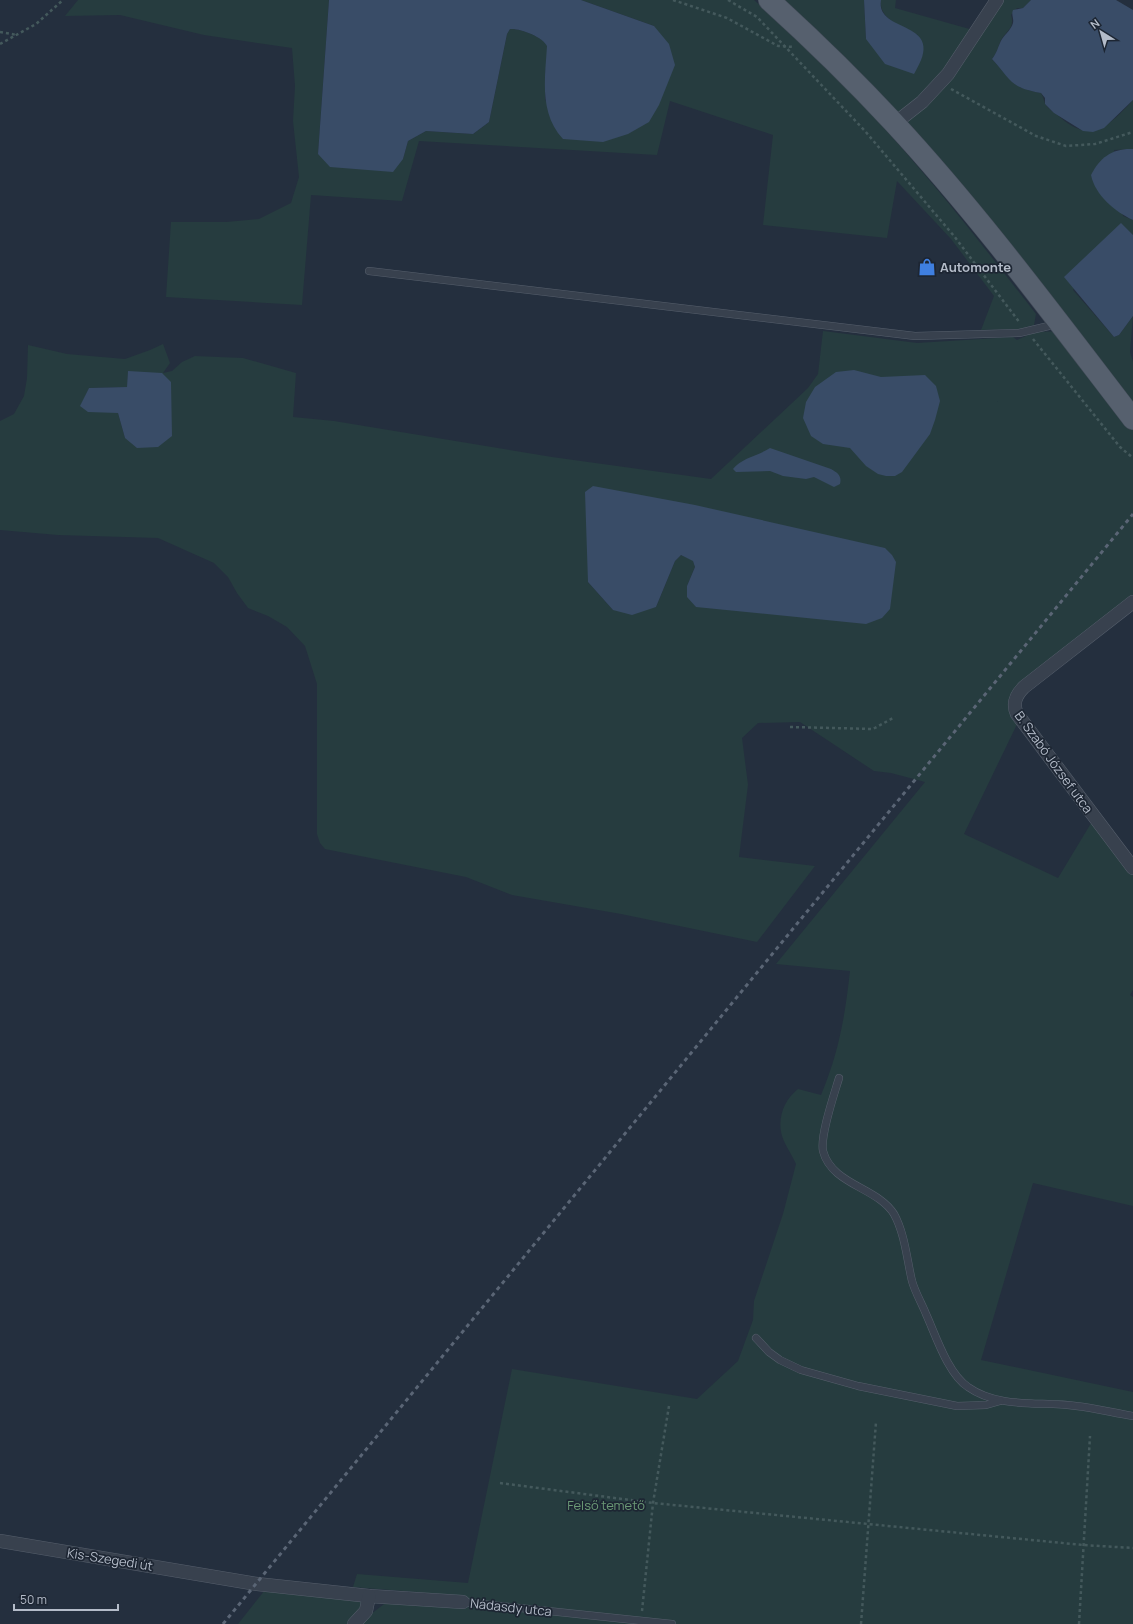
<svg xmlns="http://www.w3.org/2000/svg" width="1133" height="1624" viewBox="0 0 1133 1624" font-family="Manrope,sans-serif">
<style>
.green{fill:#263c3f;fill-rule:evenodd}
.water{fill:#394c67}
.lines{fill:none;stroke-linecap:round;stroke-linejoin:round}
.service-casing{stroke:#565f6c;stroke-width:8}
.minor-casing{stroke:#565f6c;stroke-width:14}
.primary-casing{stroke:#414a57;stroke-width:22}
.path{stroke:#44595c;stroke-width:2.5;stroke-dasharray:3 3;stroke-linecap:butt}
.service{stroke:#38414e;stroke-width:7}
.minor{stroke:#38414e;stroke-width:13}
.primary{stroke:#56606e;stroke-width:21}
.rail{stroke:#5a6575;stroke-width:3;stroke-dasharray:4 4;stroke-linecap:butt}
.labels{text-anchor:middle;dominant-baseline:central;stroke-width:3.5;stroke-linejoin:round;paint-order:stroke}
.poi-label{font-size:13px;font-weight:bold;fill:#b4bcc9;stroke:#1d2633;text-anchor:start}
.street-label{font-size:13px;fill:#b4bcc9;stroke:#1d2633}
.park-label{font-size:13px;fill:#6b9a76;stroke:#1d2633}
</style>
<rect width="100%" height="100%" fill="#242f3e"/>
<!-- green -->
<g class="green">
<path d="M78,0h251l-11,154 85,5 5,-18 18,-10 47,3 16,-12 18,-88 3,-5c10,-1 33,8 38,17l-3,34v21l109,-75 -73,-26h173c40,37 80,74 117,114 59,63 112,132 165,200l-2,11 -15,4 -38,1 13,-34 -43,-57 -54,-58 -10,57 -124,-13 10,-90 -103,-34 -13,54 -238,-14 -17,60 -91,-6 -9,110 -136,-8 5,-75h55l33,-3 32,-16 8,-26 -6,-56 2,-35 -3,-38 -88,-13 -84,-20 -55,1z"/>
<path d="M780,0h84l2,39 52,-4c-14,-7 -40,-16 -37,-35h15l-1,8 78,22 -27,43 -40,39h-11z"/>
<path d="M1001,0h30l-8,8h-6l-6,7c4,13 -4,15 -10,25 -3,7 -4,13 -9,19 20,21 17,28 49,34 2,3 3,7 4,11 3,5 12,10 16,14 31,27 50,6 72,-18v49l-19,1 9,66 10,4v15l-12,-11 -48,66 41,47 5,-2 14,-19 -3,36 3,10v244l-118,92 5,20 -56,116 94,44 35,-58 40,52v118l-3,5 3,2v209l-100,-23 -52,177 152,32v232h-775l30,-23 77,-5 -112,-9 4,-13 111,9 44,-214 185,30 41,-38 15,-41 1,-19 29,-87 13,-50c-4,-9 -11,-19 -14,-28 -5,-18 2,-36 16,-47l23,6c18,-43 24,-79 29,-124l-74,-7 149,-182 -34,-9 -17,-2 -74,-49 -42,1 -16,15 6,47 -9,72 76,9 -58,76 -136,-28 -109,-19 -46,-18 -141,-28 -5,-6 -3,-9v-150l-12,-38 -18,-19 -19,-11 -20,-8 -11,-15 -9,-16 -14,-14 -56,-25 -100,-3 -58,-5v-109l14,-7 10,-18 3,-18 1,-33 39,9 58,5 25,-9 13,-6 7,19 -7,10 9,-2 10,-9 13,-6 48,2 53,15 -3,44 41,4 218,36 159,22 97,-91 10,-14 5,-43 94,12 96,-6 4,3 -20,62 20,-62 11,-5 -1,-3 49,-1 -168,-204 1,-11zM128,371l-3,67 -7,-25 -37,-7 8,-18 38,-1zM695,505l1,102 -9,-21 8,-19 -2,-7 -12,-5 -6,6 -19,46 -43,3 -25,-28z"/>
<polygon points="269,1585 361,1601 361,1606 351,1624 238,1624"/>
</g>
<!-- water -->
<g class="water">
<path d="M329,0h252l73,26 15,18 6,21 -16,40 -10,17 -21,12 -25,8 -40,-3c-24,-26 -18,-60 -16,-93 -4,-9 -27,-18 -37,-17l-3,5 -18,88 -16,12 -47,-3 -18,10 -5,18 -10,13 -63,-5 -12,-13z"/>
<path d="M864,0h17c-6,35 69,18 33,74l-29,-10 -19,-25z"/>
<path d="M1031,0h85l17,10v90l-29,28 -11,4 -10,-1 -29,-18 -9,-9v-6l-4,-5c-32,-6 -29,-12 -49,-34 5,-6 6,-13 10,-20 4,-6 9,-9 11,-16 1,-5 -2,-8 0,-13l10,-2z"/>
<path d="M1133,149v71c-18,-8 -38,-25 -42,-45 9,-18 22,-27 42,-26z"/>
<polygon points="1121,223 1133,235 1133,316 1119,335 1114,337 1064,277"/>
<polygon points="854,370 881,377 925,375 936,386 940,401 935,420 930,434 902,472 895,476 886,476 878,474 866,466 850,448 823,444 811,436 803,418 806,402 815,387 836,372"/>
<polygon points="128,371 162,373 171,382 172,436 158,447 137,448 125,438 118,413 88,412 80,406 89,388 127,387"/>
<path d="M770,448l61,21c7,4 11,7 9,15l-6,3 -20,-10 -8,2 -23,-3 -13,-5 -34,1 -3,-3c8,-11 25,-13 37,-21z"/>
<polygon points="593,486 695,505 885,548 892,555 896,562 890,609 882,618 866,624 696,607 687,597 687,586 695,567 693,561 681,555 675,561 656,607 632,615 613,610 588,582 585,492"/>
</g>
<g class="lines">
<!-- service casing -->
<g class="service-casing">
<g id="service">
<polyline points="369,271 915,336 1019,333 1057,324"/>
<path d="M839,1078c-5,17 -19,57 -16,73 9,34 54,36 71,63 11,20 13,46 18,67 3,11 10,23 14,33 10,22 22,60 42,73 31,22 73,14 108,19 19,2 38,7 57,10"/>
<polyline points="756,1338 769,1352 780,1360 801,1370 858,1386 957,1406 986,1405 1000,1401"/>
<polyline points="463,1602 672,1624"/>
</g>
</g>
<!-- minor casing -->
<g class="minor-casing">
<g id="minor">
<polyline points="894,124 922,102 948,74 997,0"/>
<path d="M1133,602l-109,85c-8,8 -12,16 -7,27l116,154"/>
<polyline points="0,1541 257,1584 369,1596 463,1602"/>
<polyline points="354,1624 366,1611 369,1596"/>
</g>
</g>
<!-- primary casing -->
<g class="primary-casing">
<path id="primary" d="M769,0c43,39 85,80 125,123 86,93 162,196 239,296"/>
</g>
<!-- path -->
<g class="path">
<polyline points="673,0 727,18 778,46 794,47"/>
<polyline points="728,0 757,17 865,131 954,236 1020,323"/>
<polyline points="0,32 17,35"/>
<polyline points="0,44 36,24 63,0"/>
<polyline points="951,89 1036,136 1066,146 1095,144 1133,132"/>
<polyline points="1033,339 1120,447 1133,458"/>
<polyline points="790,727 873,729 893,718"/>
<polyline points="500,1483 653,1503 1083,1545 1133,1548"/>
<polyline points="642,1611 653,1503 669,1406"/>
<polyline points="861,1624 876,1422"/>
<polyline points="1079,1624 1090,1436"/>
</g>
<!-- service -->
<use href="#service" class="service"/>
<!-- minor -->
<use href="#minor" class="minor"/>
<!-- primary -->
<use href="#primary" class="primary"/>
<!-- rail -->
<polyline class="rail" points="223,1624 1133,514"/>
</g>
<!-- icons -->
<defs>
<g id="shop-bare" transform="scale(1.38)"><path d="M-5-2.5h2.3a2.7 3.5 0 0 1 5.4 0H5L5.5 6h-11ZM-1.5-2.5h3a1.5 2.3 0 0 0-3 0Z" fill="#3f7fe0" stroke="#1d2633" stroke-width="2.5" paint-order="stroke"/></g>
</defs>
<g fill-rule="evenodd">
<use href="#shop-bare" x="927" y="267"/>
</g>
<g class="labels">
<!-- poi labels -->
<g class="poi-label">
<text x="940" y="267">Automonte</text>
</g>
<!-- street labels -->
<g class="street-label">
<text transform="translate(1054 762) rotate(54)">B. Szabó József utca</text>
<text transform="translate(110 1559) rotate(9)">Kis-Szegedi út</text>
<text transform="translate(511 1607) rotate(6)">Nádasdy utca</text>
</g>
<!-- park labels -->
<g class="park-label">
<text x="606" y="1505">Felső temető</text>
</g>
</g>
<!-- north arrow -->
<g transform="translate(1101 32) rotate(323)" stroke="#1d2633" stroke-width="3" paint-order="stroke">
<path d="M0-3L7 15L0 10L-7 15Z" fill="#b4bcc9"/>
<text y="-6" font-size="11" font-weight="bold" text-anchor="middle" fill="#b4bcc9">N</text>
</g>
<!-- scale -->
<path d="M14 1604v6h104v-6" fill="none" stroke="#b4bcc9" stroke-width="2"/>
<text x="20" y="1604" font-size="12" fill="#b4bcc9" stroke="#1d2633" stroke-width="3" paint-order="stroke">50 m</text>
</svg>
